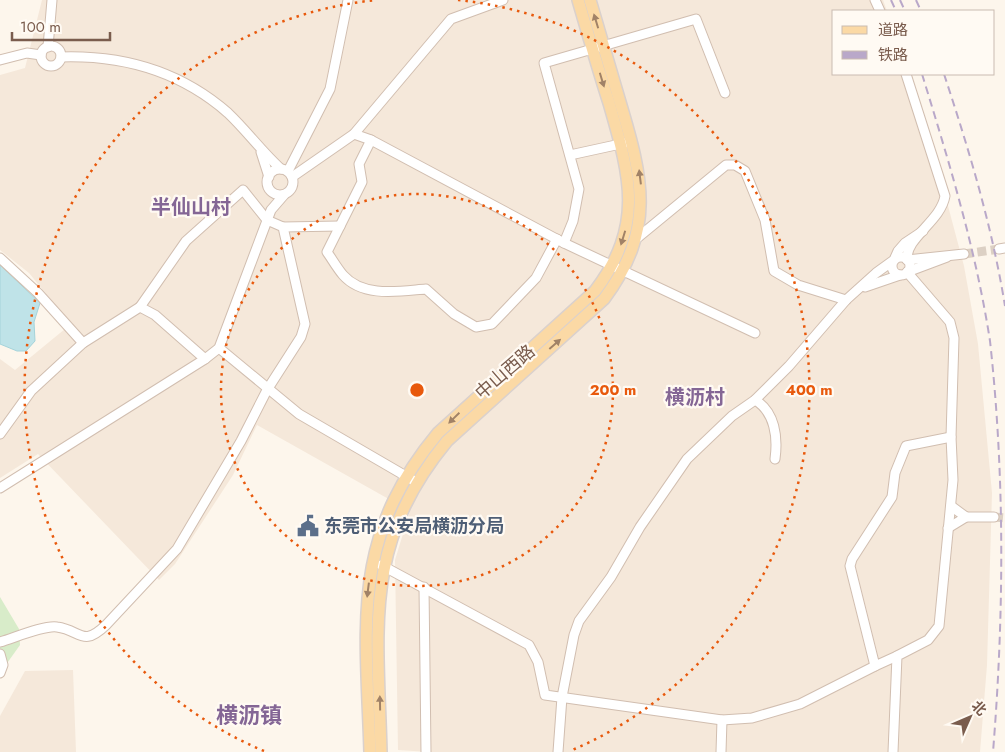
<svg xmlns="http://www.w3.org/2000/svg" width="1005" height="752" viewBox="0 0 1005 752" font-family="Jost,'Noto Sans SC',sans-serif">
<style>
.residential{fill:#f5e8da}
.green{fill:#d8ecc9}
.water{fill:#bfe3e8;stroke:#a5d3da}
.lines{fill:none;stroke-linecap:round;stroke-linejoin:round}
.minor-tunnel{stroke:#dcd0c4;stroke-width:9;stroke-dasharray:9 4.5;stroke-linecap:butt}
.minor-casing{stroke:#d1beb0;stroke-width:11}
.major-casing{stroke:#dad1cd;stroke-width:14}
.minor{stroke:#fff;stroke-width:9}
.major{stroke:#fbd9a5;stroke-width:11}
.rail{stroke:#b9a8c9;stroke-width:2;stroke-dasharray:8 5;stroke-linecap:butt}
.oneway{fill:#a18267}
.ring{fill:none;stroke:#e8590c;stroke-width:2.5;stroke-dasharray:2.5 5}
.labels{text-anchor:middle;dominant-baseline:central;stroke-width:4.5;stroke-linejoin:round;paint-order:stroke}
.street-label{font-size:18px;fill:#7a5c4d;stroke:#fffaf3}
.service-label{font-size:18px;font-weight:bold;fill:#4e5e75;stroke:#fffaf3;text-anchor:start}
.quarter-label{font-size:20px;font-weight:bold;fill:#846695;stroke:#fffaf3}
.district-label{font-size:22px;font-weight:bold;fill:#846695;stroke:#fffaf3}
.centre{fill:#e8590c;stroke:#fffaf3;stroke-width:2.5}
.ring-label{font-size:15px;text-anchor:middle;font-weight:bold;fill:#e8590c;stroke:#fffaf3;stroke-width:4.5;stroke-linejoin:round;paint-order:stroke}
</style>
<rect width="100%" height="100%" fill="#fdf6ec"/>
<!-- residential -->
<g class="residential">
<polygon points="42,0 883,0 887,11 834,11 834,74 910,74 935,157 964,266 978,344 992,493 987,665 980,752 429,752 398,750 395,560 410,511 257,425 233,475 175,564 159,580 38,454 0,478 0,359 15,370 71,324 29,273 0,250 0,75 25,68"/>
<polygon points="73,670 76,752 0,752 0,716 25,671"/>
</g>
<!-- green -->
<polygon class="green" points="0,597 19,629 20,645 0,673"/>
<!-- water -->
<polygon class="water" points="0,265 40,303 34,322 35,341 26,351 17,351 0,344"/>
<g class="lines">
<!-- minor-tunnel -->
<g class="minor-tunnel">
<polyline points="964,254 999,249"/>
<polyline points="994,517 1005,518"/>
</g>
<!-- minor casing -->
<g class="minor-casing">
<g id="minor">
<polyline points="875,0 880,11"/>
<circle cx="51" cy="56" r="10"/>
<polyline points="48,47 52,0"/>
<path d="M61,57c63,-2 119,14 167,56 19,18 34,39 53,56"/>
<polyline points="0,60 27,53 41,55"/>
<path d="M906,74l39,122c-4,25 -40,42 -38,64l57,-6"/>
<polyline points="354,134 371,140 564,243 755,333"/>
<path d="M371,140l-12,24 3,18 -35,70c5,7 10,16 16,23 20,23 57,16 83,14l28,25 22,13 16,-3 44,-46 21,-39"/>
<polyline points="261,152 269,177"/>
<polyline points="570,155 625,143"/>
<circle cx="280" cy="182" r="13"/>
<polyline points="288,171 330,89 348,0"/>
<polyline points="292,177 354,134 451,19 503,0"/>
<polyline points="283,227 340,226"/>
<polyline points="636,239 726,165 735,165 745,171 765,220 774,271 798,285 846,300"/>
<polyline points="564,243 573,221 579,189 544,63 696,19 725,93"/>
<polyline points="999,249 1005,248"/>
<circle cx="901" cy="266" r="9"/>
<polyline points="0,258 38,293 83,343"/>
<polyline points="865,287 900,275"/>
<polyline points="219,348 299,414 416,482"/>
<path d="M755,400c20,12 23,37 20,59"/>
<polyline points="0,434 31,391 83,343 140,307 155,315 205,359"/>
<polyline points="0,488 205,359 219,348 271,210 284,195"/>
<polyline points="966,517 994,517"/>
<polyline points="948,528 966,517 951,506"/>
<polyline points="381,565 529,645 538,662 545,695 722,720 752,718 800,704 875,666"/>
<polyline points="424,587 426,752"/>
<path d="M0,642c14,-4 44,-17 57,-15 24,3 25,21 49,-2l71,-76 64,-108 26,-51 34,-53 4,-13 -22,-97 -16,-7 -24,-30 -57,51 -46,66"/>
<polyline points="0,654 3,665 0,673"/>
<polyline points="897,656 875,666 850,566 852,559 892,497 895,473 906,446 951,437"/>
<polyline points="558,752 562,697 574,635 579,621 611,577 640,527 687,459 732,416 755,400 789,366 846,300 876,273 894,260 898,251 905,243 923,231"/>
<polyline points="721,752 722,720"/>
<polyline points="893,752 897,656 928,640 939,626 953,480 951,437 954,338 950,322 907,272 947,257"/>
</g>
</g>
<!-- major casing -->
<g class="major-casing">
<g id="major">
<path d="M370,752c-4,-128 -20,-213 68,-319l157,-142c50,-66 35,-115 14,-188 -11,-34 -21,-69 -31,-103"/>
<path d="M381,752c-3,-124 -19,-208 66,-311l157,-142c52,-70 39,-120 16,-197 -10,-34 -20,-68 -30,-102"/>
</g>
</g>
<!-- minor -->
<use href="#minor" class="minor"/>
<!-- major -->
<use href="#major" class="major"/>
<!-- rail -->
<g class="rail">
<polyline points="891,0 896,11"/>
<polyline points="900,0 905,11"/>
<polyline points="916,0 921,11"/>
<path d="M922,74c27,88 54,176 68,267 15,136 14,275 3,411"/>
<path d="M944,74c25,76 48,152 61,232"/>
</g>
</g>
<!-- one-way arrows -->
<defs><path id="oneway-solid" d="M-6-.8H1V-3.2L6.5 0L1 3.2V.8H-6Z" transform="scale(1.25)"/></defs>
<g class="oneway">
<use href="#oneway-solid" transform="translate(596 21) rotate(-107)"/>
<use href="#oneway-solid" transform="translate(602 80) rotate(73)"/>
<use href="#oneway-solid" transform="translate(640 177) rotate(-97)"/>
<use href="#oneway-solid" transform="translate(623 238) rotate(107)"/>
<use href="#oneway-solid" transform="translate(555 344) rotate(-41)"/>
<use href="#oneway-solid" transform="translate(454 418) rotate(136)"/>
<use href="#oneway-solid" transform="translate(368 590) rotate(97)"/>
<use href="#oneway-solid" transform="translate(380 703) rotate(-91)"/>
</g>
<!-- distance rings -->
<g class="ring">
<circle cx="417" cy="390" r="196"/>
<path d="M264 751A392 392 0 0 1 376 0M458 0A392 392 0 0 1 570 751"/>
</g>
<!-- icons -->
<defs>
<g id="civic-bare" transform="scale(1.725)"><path d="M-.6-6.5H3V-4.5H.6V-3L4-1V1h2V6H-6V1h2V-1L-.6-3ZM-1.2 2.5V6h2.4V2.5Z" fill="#5c6f8a" stroke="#fffaf3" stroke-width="2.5" paint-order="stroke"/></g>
</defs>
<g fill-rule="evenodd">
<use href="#civic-bare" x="308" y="526"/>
</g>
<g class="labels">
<!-- street labels -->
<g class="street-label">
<text transform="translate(505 372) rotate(-41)">中山西路</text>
</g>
<!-- service labels -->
<g class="service-label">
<text x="324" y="526">东莞市公安局横沥分局</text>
</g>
<!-- quarter labels -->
<g class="quarter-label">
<text x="191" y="207">半仙山村</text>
<text x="695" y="397">横沥村</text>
</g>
<!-- district labels -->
<g class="district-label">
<text x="249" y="715">横沥镇</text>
</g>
</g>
<circle cx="417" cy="390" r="8" class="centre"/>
<g class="ring-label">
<text x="613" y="395">200 m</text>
<text x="809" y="395">400 m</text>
</g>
<!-- legend -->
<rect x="832" y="10" width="162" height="65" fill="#fffaf3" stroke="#cabbb1"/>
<rect x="842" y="26" width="25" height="8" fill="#fbd9a5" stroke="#cabbb1"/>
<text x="878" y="35" font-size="15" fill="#7a5c4d">道路</text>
<rect x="842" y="51" width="25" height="8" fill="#b9a8c9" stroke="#cabbb1"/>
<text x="878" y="60" font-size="15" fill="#7a5c4d">铁路</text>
<!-- north arrow -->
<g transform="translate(970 717) rotate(45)" stroke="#fffaf3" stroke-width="4" paint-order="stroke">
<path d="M0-4L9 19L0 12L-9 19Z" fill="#7a5c4d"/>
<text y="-8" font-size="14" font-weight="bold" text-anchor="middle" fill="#7a5c4d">北</text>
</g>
<!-- scale -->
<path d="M12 32v8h98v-8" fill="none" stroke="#7a5c4d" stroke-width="2.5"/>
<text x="20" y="32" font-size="15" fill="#7a5c4d" stroke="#fffaf3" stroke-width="4" paint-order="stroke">100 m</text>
</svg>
